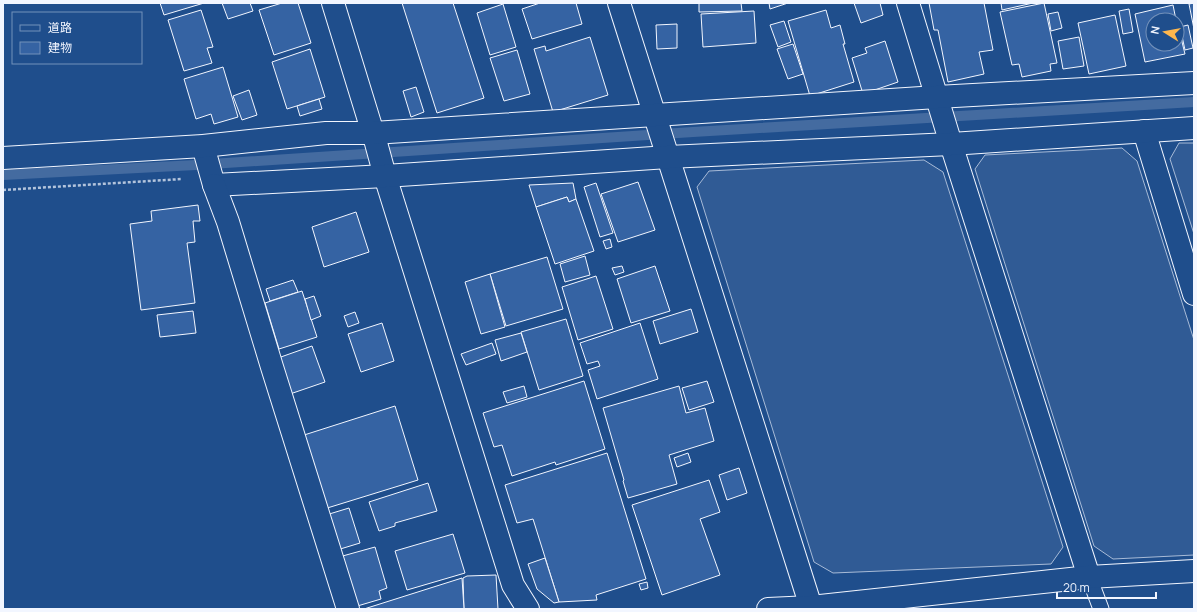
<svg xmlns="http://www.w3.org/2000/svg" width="1197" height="612" viewBox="0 0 1197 612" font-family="Manrope,'Noto Sans JP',sans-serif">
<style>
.built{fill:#305b95;stroke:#a8bbd7}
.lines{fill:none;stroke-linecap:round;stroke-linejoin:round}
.stream{stroke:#446ba0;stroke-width:10}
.building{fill:#3563a3;stroke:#f2f6ff}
.service-casing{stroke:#f2f6ff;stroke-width:17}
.minor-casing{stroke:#f2f6ff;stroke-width:24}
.path{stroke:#b3c4dc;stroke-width:2.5;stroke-dasharray:3 2;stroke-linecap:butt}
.service{stroke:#1f4e8c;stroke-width:15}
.minor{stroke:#1f4e8c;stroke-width:22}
</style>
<rect width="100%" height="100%" fill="#1f4e8c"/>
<!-- built -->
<g class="built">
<polygon points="1179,143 1194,143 1194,234 1170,159"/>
<polygon points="1122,148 1137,161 1194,340 1194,555 1113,559 1094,546 975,169 985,155"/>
<polygon points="924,160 943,172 1063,547 1051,564 833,573 814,562 697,187 709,171"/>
</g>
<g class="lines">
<!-- stream -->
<polyline class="stream" points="3,175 196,165 693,132 1194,102"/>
</g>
<!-- building -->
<g class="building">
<polygon points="160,3 204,3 164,15"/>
<polygon points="222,3 250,3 253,11 228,19"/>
<polygon points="282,3 298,3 311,43 274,55 259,10"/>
<polygon points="402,3 453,3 484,98 437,113"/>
<polygon points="540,3 576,3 582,24 532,39 522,9"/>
<polygon points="699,3 741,3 742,11 699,12"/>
<polygon points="769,3 788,3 770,9"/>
<polygon points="854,3 880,3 883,15 861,23"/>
<polygon points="929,3 984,3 993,50 979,52 984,74 948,82 938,30 934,30"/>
<polygon points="1001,3 1033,3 1002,10"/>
<polygon points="1044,3 1057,63 1050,64 1051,71 1022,77 1019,64 1012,65 1000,12"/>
<polygon points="1194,3 1194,29 1189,4"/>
<polygon points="503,4 516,47 490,55 477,13"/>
<polygon points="1173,5 1176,20 1153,20 1153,44 1177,44 1177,22 1185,54 1145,62 1135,14"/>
<polygon points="1129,9 1133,32 1123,34 1119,11"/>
<polygon points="201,10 213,47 207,48 212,63 184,71 168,20"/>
<polygon points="826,10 831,28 840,25 845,44 843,44 854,82 810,96 788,21"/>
<polygon points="754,11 756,43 703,47 701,14"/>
<polygon points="1058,12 1062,28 1051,31 1048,14"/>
<polygon points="1115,15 1126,66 1089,74 1078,23"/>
<polygon points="784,21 791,42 778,47 770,25"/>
<polygon points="677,24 677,48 657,49 656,25"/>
<polygon points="1188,25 1193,48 1185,50 1180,27"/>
<polygon points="590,37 608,95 553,112 534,49 545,46 546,51"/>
<polygon points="1079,37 1084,66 1063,69 1058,41"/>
<polygon points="885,41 898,82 863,94 852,58 867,53 865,48"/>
<polygon points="793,44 803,74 788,79 777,49"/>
<polygon points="310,49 325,97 287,109 272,62"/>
<polygon points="517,50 530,94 504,101 490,58"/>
<polygon points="223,67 238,117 214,124 211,114 196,119 184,79"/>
<polygon points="416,87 424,112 411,117 403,91"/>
<polygon points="249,90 257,115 242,120 233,96"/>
<polygon points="319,99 322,109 300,116 297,106"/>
<polygon points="638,182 655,230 618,242 601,194"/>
<polygon points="573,183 576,199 569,202 567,197 536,207 529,185"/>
<polygon points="596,183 613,233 600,237 584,187"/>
<polygon points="567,197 569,202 576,199 594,251 555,264 536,207"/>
<polygon points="198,205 200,221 193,221 195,242 187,243 195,303 141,310 130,224 152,221 151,211"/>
<polygon points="356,212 369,252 324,267 312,227"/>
<polygon points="610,239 612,247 606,249 603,241"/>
<polygon points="585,256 590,275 565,282 560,264"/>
<polygon points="547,257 563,309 506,326 490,274"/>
<polygon points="622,266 624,272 615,275 612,268"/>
<polygon points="655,266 670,311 631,323 617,279"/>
<polygon points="490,274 505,327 481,334 465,282"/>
<polygon points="596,276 613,329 578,340 562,287"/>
<polygon points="293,280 298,292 270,301 266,289"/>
<polygon points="302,291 317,337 279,349 265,303"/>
<polygon points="314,296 321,316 311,320 305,299"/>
<polygon points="691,309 698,332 660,344 653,321"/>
<polygon points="193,311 196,333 160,337 157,315"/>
<polygon points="355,312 359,323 348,327 344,316"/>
<polygon points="566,319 583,376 539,390 521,332"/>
<polygon points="382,323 394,361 361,372 348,334"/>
<polygon points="640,323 658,379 597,399 588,370 600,366 598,361 587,364 580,343"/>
<polygon points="521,333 527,352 501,361 495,340"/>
<polygon points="492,343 496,354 466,365 461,354"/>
<polygon points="312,346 325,382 290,394 278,358"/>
<polygon points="584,381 605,449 556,465 555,462 512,476 502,445 494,447 483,413"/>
<polygon points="707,381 714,402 689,410 682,388"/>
<polygon points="524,386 527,397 507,403 503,392"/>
<polygon points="679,386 686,413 705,408 714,441 669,455 677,484 628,498 623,481 624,480 603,408"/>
<polygon points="395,406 418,480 324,509 301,436"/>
<polygon points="607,453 646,579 596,595 597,600 559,602 533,519 517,523 505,485"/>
<polygon points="688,453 691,462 677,467 674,458"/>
<polygon points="739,468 747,493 727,500 719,475"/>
<polygon points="709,480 720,512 700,519 720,575 662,595 632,505"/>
<polygon points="428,483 437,511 395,523 395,526 379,531 369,502"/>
<polygon points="349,508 360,543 337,550 326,515"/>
<polygon points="453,534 465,573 407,590 395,551"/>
<polygon points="375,547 387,588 379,591 381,599 354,607 339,557"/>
<polygon points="545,558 559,602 554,603 537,589 528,564"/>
<polygon points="496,575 498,609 464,609 463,578 467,576"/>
<polygon points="462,578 464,609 364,609"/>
<polygon points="647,582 648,588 641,590 639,584"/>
</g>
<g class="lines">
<!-- service casing -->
<g class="service-casing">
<polyline id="service" points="1089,577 1101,609"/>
</g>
<!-- minor casing -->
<g class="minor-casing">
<g id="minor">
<polyline points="333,3 376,143 385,176 513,585 528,609"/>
<polyline points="619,3 811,607"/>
<polyline points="908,3 951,144 1089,577"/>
<polyline points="1144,131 1194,294"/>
<polyline points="203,146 214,185 385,176 668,157 951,144 1194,128"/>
<polyline points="3,158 203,146 326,133 373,133 937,97 1194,83"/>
<polyline points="214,185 228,222 272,367 348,609"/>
<polyline points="768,609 811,607 1089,577 1194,571"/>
</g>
</g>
<!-- path -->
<polyline class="path" points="3,190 182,179"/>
<!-- service -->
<use href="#service" class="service"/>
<!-- minor -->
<use href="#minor" class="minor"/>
</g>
<!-- border -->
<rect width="1197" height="612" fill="none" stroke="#f2f6ff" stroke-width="8"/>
<!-- legend -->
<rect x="12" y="12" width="130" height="52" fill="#1f4e8c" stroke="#7391ba"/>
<rect x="20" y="25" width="20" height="6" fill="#1f4e8c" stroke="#7391ba"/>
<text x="48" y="32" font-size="12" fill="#f2f6ff">道路</text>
<rect x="20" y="42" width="20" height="12" fill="#3563a3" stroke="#7391ba"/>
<text x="48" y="52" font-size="12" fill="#f2f6ff">建物</text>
<!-- north arrow -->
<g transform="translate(1165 32) rotate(281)"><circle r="19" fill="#1f4e8c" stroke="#7391ba"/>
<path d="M0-3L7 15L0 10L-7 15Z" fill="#ffb74d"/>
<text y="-6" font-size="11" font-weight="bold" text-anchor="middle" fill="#f2f6ff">N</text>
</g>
<!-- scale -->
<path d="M1057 592v6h99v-6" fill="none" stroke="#f2f6ff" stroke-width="2"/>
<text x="1063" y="592" font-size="12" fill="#f2f6ff" stroke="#1f4e8c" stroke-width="3" paint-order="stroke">20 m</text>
</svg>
